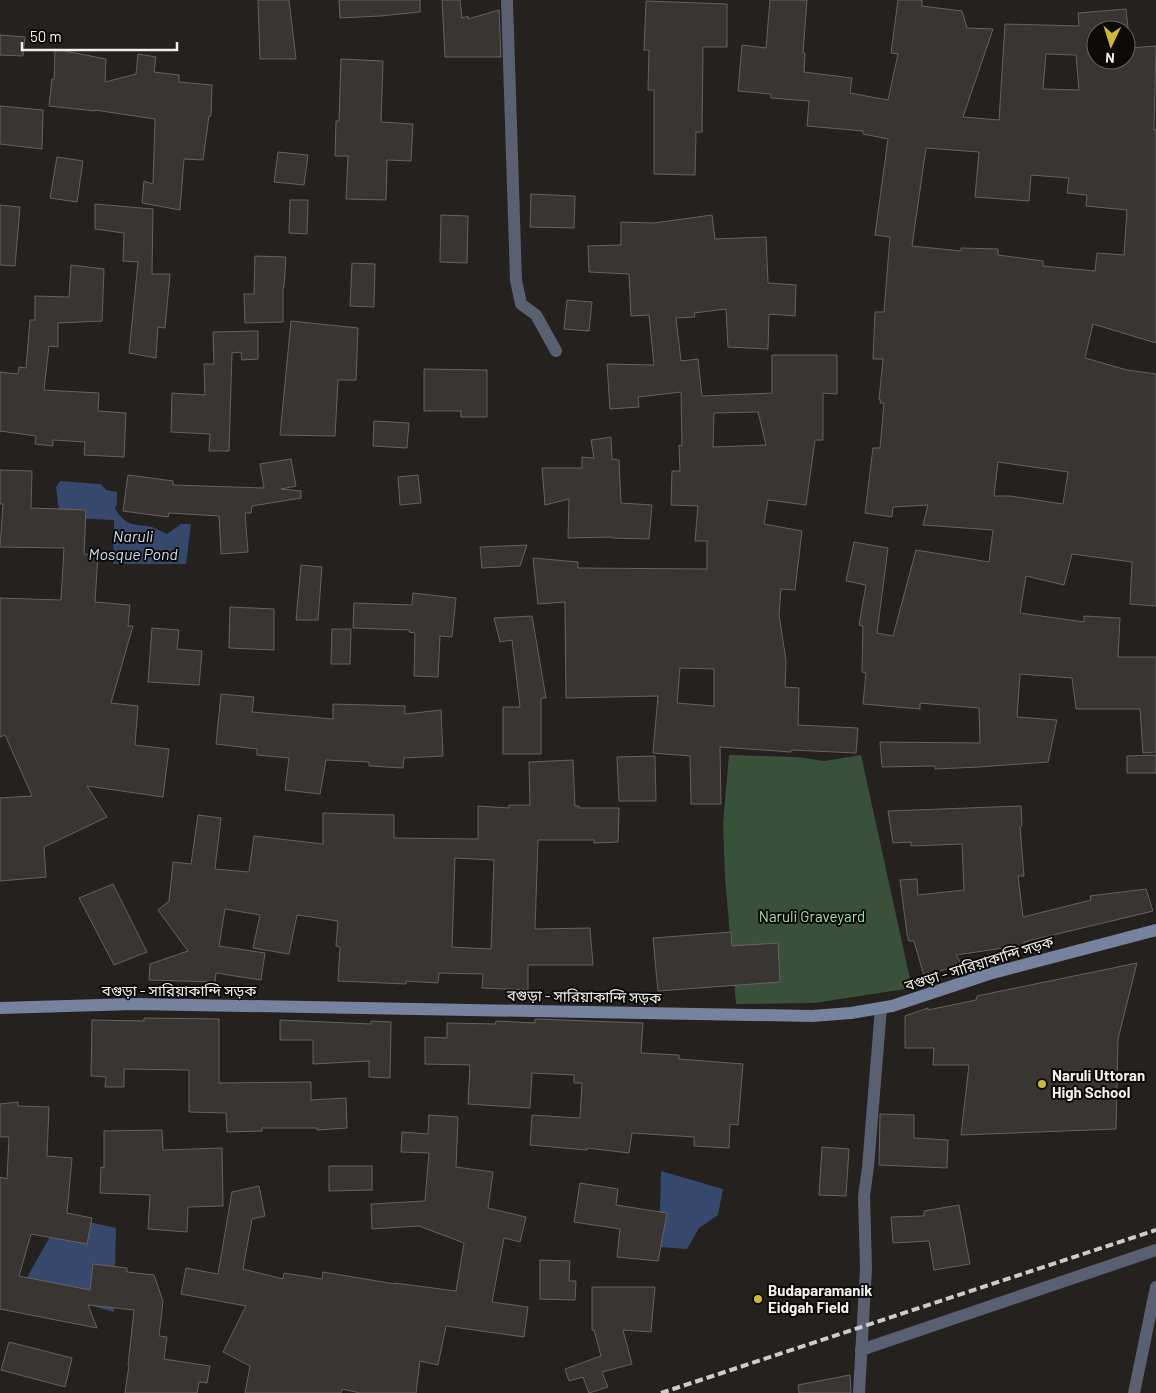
<svg xmlns="http://www.w3.org/2000/svg" width="1156" height="1393" viewBox="0 0 1156 1393" font-family="Barlow,'Noto Sans Bengali',sans-serif">
<style>
.green{fill:#395039}
.water{fill:#36496d}
.building{fill:#393532;stroke:#66625e;fill-rule:evenodd}
.lines{fill:none;stroke-linecap:round;stroke-linejoin:round}
.minor{stroke:#586071;stroke-width:12}
.secondary{stroke:#76839e;stroke-width:12}
.rail{stroke:#cdccc9;stroke-width:4;stroke-dasharray:8 4;stroke-linecap:butt}
.poi-dot{fill:#cfb837;stroke:#0c0b09;stroke-width:2}
.labels{text-anchor:middle;dominant-baseline:central;stroke-width:4;stroke-linejoin:round;paint-order:stroke}
.park-label{font-size:15px;fill:#a6dfa7;stroke:#0c0b09}
.street-label{font-size:15px;fill:#f1f0ed;stroke:#0c0b09}
.poi-label{font-size:15px;font-weight:bold;fill:#f1f0ed;stroke:#0c0b09;text-anchor:start}
.water-label{font-size:16px;font-style:italic;fill:#cddbf4;stroke:#0c0b09}
</style>
<rect width="100%" height="100%" fill="#24211e"/>
<!-- green -->
<polygon class="green" points="729,755 797,757 824,761 861,755 912,988 814,1003 736,1004 725,878 723,824"/>
<!-- water -->
<g class="water">
<path d="M60,481l39,3 3,1 4,5 11,2v12l-2,5c13,19 18,14 37,18 5,2 10,5 15,7l14,-10h10l-5,40h-73l1,-44 -45,-2 -10,-7 -3,-24z"/>
<polygon points="661,1171 723,1189 718,1215 699,1228 687,1249 659,1247"/>
<polygon points="76,1219 116,1228 114,1312 89,1305 26,1279 51,1235"/>
</g>
<!-- building -->
<g class="building">
<polygon points="258,0 289,0 296,59 260,59"/>
<polygon points="339,0 420,0 420,12 380,16 340,18"/>
<polygon points="442,0 460,0 462,18 468,16 468,19 499,10 501,57 445,57"/>
<path d="M770,0h37l-4,53h2l-1,19 48,6 -2,15 38,7 10,-46 -7,-1 7,-53h24v6l40,5 5,17 26,1 -30,88 36,3 6,-96 74,2 -1,-13 48,-4 4,39 26,-2 -2,84h2v213l-63,-19 -8,34 42,12 29,4v232l-26,-2 2,-42 -60,-8 -8,31 -38,-9 -6,37 64,9v-6l36,2 -2,39h38v95l-13,1 -3,-44h-64l-4,-31 -52,-4 -3,43 40,3 -9,42 -69,5 -44,2v-3l-53,1 -2,-25 100,1 -1,-35 -59,-5v6l-57,-5 3,-31 -4,-1 1,-46 -4,-1 7,-40 -20,-4 8,-39 34,6 -11,85 16,3 23,-86 73,12 4,-32 -70,-5 5,-20 -35,2 -1,10 -27,-4 8,-65h7l4,-45h-4l1,-3h-2l4,-41h-10l2,-47h9l6,-75 -15,-2 13,-96 -25,-5v-3l-56,-5 2,-25 -38,-3v-4l-33,-3 4,-46 24,3zM1096,30h30v30h-30zM1046,54l30,1 3,35 -36,-1zM926,148l53,4 -4,45 54,4 2,-26 38,3 -2,15 20,2 -1,11 41,4 -3,45 -27,-2 -2,18 -52,-5v-5l-45,-6v-6l-37,-1v3l-49,-5zM998,462l70,10 -5,32 -53,-8h-16z"/>
<polygon points="646,1 727,4 727,47 703,47 702,132 696,132 695,175 654,174 654,90 648,90 649,50 644,50"/>
<polygon points="0,35 25,37 23,56 0,55"/>
<polygon points="55,49 106,59 105,82 136,74 138,54 156,57 154,72 179,75 179,82 212,85 211,116 209,116 203,160 184,159 180,210 142,203 144,181 153,184 155,119 95,110 95,111 49,106 52,79 54,80"/>
<polygon points="341,59 383,61 381,122 413,124 411,161 387,160 386,200 346,199 348,156 335,156 336,121 339,121"/>
<polygon points="0,106 43,110 42,149 0,144"/>
<polygon points="278,152 308,155 304,185 274,182"/>
<polygon points="57,157 83,161 77,202 50,198"/>
<polygon points="531,194 575,196 574,228 530,227"/>
<polygon points="290,200 308,200 307,234 289,233"/>
<polygon points="95,204 153,209 152,274 170,274 165,328 158,327 156,358 129,353 138,262 123,261 124,233 95,229"/>
<polygon points="0,205 20,207 15,266 0,265"/>
<polygon points="441,215 468,216 467,263 440,262"/>
<path d="M712,215l3,24 51,-2 2,46 28,2 -1,31 -26,-2 -1,35 -40,-2 -2,-38 -32,4 1,4 -19,1 5,43 17,-2 4,37 70,-3v-38h65v39l-14,-1v47h-8l-9,65 -38,-5 -4,24 38,7 -7,59 -14,-1 -2,26 7,45 -1,27 14,1 -1,37 60,3 -2,25 -65,-3v2l-71,-5 1,57h-30l-1,-48 -37,-3 5,-57 -92,2 -1,-96 -27,2 -5,-46 45,4v6l129,1v-28h-12l3,-35 -27,-1 1,-34h8l-1,-26 3,1 -1,-54 -43,5 1,10 -29,2 -3,-45 47,1 -5,-50 -18,1 -2,-42 -40,-2 -1,-26 33,-1v-23l33,1zM758,412l8,33 -53,2 1,-34zM680,668l34,1v37l-37,-3z"/>
<polygon points="255,256 286,257 284,287 283,287 283,322 245,323 244,294 254,294"/>
<polygon points="352,263 375,264 374,307 350,306"/>
<polygon points="71,265 104,269 102,321 58,323 58,347 49,346 44,390 99,393 98,411 126,413 124,457 84,455 85,442 53,440 53,446 35,444 36,436 0,431 0,372 18,374 19,367 26,368 30,320 35,320 35,296 69,297"/>
<polygon points="567,300 592,302 589,331 564,329"/>
<polygon points="291,321 358,328 356,380 338,380 335,436 280,435"/>
<polygon points="258,331 258,359 242,360 241,352 232,353 229,451 209,451 210,434 171,432 172,393 205,395 204,364 214,364 213,332"/>
<polygon points="424,369 487,370 487,417 461,417 461,411 424,411"/>
<polygon points="374,421 409,423 407,448 373,446"/>
<polygon points="611,437 612,459 619,460 621,503 652,505 649,539 612,538 612,537 568,538 569,499 545,505 542,468 582,468 582,457 594,458 591,440"/>
<polygon points="291,459 296,486 281,489 301,491 301,498 252,506 251,513 245,513 248,552 221,554 219,516 169,513 168,517 123,511 128,475 173,481 173,485 264,488 260,464"/>
<polygon points="0,470 32,471 31,508 86,510 84,554 98,555 95,602 130,605 128,626 133,626 111,703 138,706 135,745 169,749 163,797 87,786 107,817 44,847 46,877 0,881 0,798 32,796 5,735 0,737 0,598 61,600 64,548 0,547 3,504 0,504"/>
<polygon points="418,475 421,503 400,505 398,477"/>
<polygon points="527,545 520,566 482,568 480,547"/>
<polygon points="301,565 322,567 318,620 296,620"/>
<polygon points="413,593 456,598 452,637 440,636 438,677 414,676 415,633 409,632 410,630 353,628 354,603 412,605"/>
<polygon points="230,607 274,609 274,650 229,648"/>
<polygon points="532,616 546,698 541,698 541,754 503,754 503,707 520,707 512,640 500,642 494,618"/>
<polygon points="152,628 179,630 177,649 202,651 199,685 148,682"/>
<polygon points="332,629 351,629 350,664 331,664"/>
<polygon points="221,694 254,697 252,712 333,719 333,704 405,706 405,714 441,710 443,756 404,758 403,768 369,766 369,762 326,760 320,794 285,790 289,758 257,755 257,749 216,744"/>
<polygon points="1156,755 1156,773 1127,773 1127,756"/>
<polygon points="655,756 656,801 619,801 617,757"/>
<path d="M573,760l2,46h4v2h40l-1,34 -24,1v-3h-56l-3,89 55,-1 3,37h-65v25l-46,-2 1,-14 -44,-1 -1,10 -32,-2v3l-68,-3 2,-34 -4,-1 2,-25 -41,-6 -8,39 -36,-6 7,-33 -35,-6 -6,37 46,7 -4,27 -45,-7 -1,9 -66,-2 1,-16 38,-13 -30,-41 11,-9 4,-39 18,2 7,-49 23,3 -6,51 34,3 5,-36 69,8v-31l71,2v23l84,1v-33l31,2v-3h21l-1,-43zM455,858l39,2 -3,89 -39,-2z"/>
<polygon points="1021,806 1022,826 1020,827 1024,876 1018,876 1023,917 1091,900 1090,896 1146,889 1153,911 1024,942 1024,945 956,955 962,964 924,976 914,941 909,941 907,934 900,880 917,879 918,895 964,890 962,844 911,846 911,842 893,843 888,811"/>
<polygon points="113,884 147,952 114,965 79,898"/>
<polygon points="731,932 732,946 778,943 780,982 658,991 653,938"/>
<polygon points="1137,963 1118,1039 1116,1129 961,1135 969,1065 933,1065 934,1048 905,1048 905,1016 928,1008 928,1010 976,1000 977,996"/>
<polygon points="144,1018 219,1019 219,1083 311,1082 311,1100 346,1098 347,1128 317,1130 317,1128 262,1128 262,1131 227,1132 226,1113 189,1112 189,1070 124,1069 124,1087 105,1087 106,1077 91,1076 92,1020 144,1021"/>
<polygon points="535,1019 643,1023 641,1053 679,1055 679,1059 743,1064 738,1125 730,1124 729,1148 694,1146 694,1137 632,1133 629,1153 587,1148 587,1150 530,1145 532,1115 580,1118 582,1083 574,1083 574,1075 532,1073 530,1108 468,1104 470,1065 425,1064 425,1037 447,1038 447,1023 495,1024 496,1021 535,1023"/>
<polygon points="280,1020 371,1024 371,1021 391,1022 390,1078 369,1077 369,1061 313,1064 313,1040 280,1040"/>
<polygon points="18,1102 18,1106 49,1107 47,1156 72,1158 67,1213 92,1218 87,1244 31,1234 19,1276 90,1290 93,1264 127,1268 127,1272 154,1275 163,1301 159,1336 167,1337 164,1359 210,1366 207,1383 199,1382 197,1393 125,1393 129,1365 128,1365 134,1310 88,1305 97,1328 0,1309 0,1177 7,1179 9,1137 0,1137 0,1104"/>
<polygon points="880,1114 914,1115 914,1138 948,1140 947,1168 879,1165"/>
<polygon points="429,1115 458,1117 456,1167 493,1172 488,1208 526,1217 520,1242 504,1238 492,1302 528,1307 524,1337 446,1326 438,1365 420,1361 416,1393 360,1393 342,1389 341,1393 245,1393 250,1366 223,1352 246,1306 181,1294 186,1268 218,1274 232,1192 259,1186 265,1216 252,1219 243,1269 283,1279 284,1273 322,1279 323,1272 395,1284 395,1283 456,1291 464,1243 419,1226 372,1229 371,1204 425,1201 429,1153 401,1152 402,1132 428,1134"/>
<polygon points="162,1130 163,1150 222,1148 223,1206 188,1207 187,1232 148,1229 150,1195 100,1193 101,1167 104,1168 104,1131"/>
<polygon points="822,1147 849,1149 846,1196 819,1195"/>
<polygon points="329,1166 372,1166 372,1190 329,1191"/>
<polygon points="580,1183 618,1189 616,1205 667,1213 658,1261 617,1257 620,1229 574,1222"/>
<polygon points="959,1205 970,1264 934,1270 929,1241 893,1243 891,1217 924,1216 924,1211"/>
<polygon points="540,1260 570,1261 569,1281 576,1281 575,1300 540,1299"/>
<polygon points="592,1287 655,1287 651,1332 623,1330 632,1364 602,1372 608,1387 589,1393 583,1377 569,1381 565,1369 601,1356 594,1330 592,1330"/>
<polygon points="9,1342 72,1358 65,1387 1,1370"/>
<polygon points="850,1375 851,1393 799,1393 798,1385"/>
</g>
<g class="lines">
<!-- minor -->
<g class="minor">
<polyline points="507,0 516,280 521,304 536,315 556,351"/>
<polyline points="861,1350 1156,1250"/>
<polyline points="859,1393 866,1268 864,1196 868,1167 881,1008"/>
<polyline points="1134,1393 1156,1287"/>
</g>
<!-- secondary -->
<polyline class="secondary" points="0,1008 134,1004 812,1016 851,1013 892,1006 989,974 1156,930"/>
<!-- rail -->
<polyline class="rail" points="661,1393 1156,1230"/>
</g>
<!-- markers -->
<g class="poi-dot">
<circle cx="1042" cy="1084" r="5"/>
<circle cx="758" cy="1299" r="5"/>
</g>
<g class="labels">
<!-- park labels -->
<g class="park-label">
<text x="812" y="916">Naruli Graveyard</text>
</g>
<!-- street labels -->
<g class="street-label">
<text transform="translate(979 963) rotate(-17)">বগুড়া - সারিয়াকান্দি সড়ক</text>
<text x="179" y="990">বগুড়া - সারিয়াকান্দি সড়ক</text>
<text transform="translate(584 996) rotate(1)">বগুড়া - সারিয়াকান্দি সড়ক</text>
</g>
<!-- poi labels -->
<g class="poi-label">
<text x="1052" y="1075">Naruli Uttoran<tspan x="1052" dy="17">High School</tspan></text>
<text x="768" y="1290">Budaparamanik<tspan x="768" dy="17">Eidgah Field</tspan></text>
</g>
<!-- water labels -->
<g class="water-label">
<text x="133" y="535">Naruli<tspan x="133" dy="18">Mosque Pond</tspan></text>
</g>
</g>
<!-- north arrow -->
<g transform="translate(1111 45) rotate(184)"><circle r="24" fill="#0c0b09" stroke="#686764"/>
<path d="M0-4L9 19L0 12L-9 19Z" fill="#cfb837"/>
<text y="-8" font-size="14" font-weight="bold" text-anchor="middle" fill="#f1f0ed">N</text>
</g>
<!-- scale -->
<path d="M22 42v8h155v-8" fill="none" stroke="#f1f0ed" stroke-width="2.5"/>
<text x="30" y="42" font-size="15" fill="#f1f0ed" stroke="#0c0b09" stroke-width="4" paint-order="stroke">50 m</text>
</svg>
